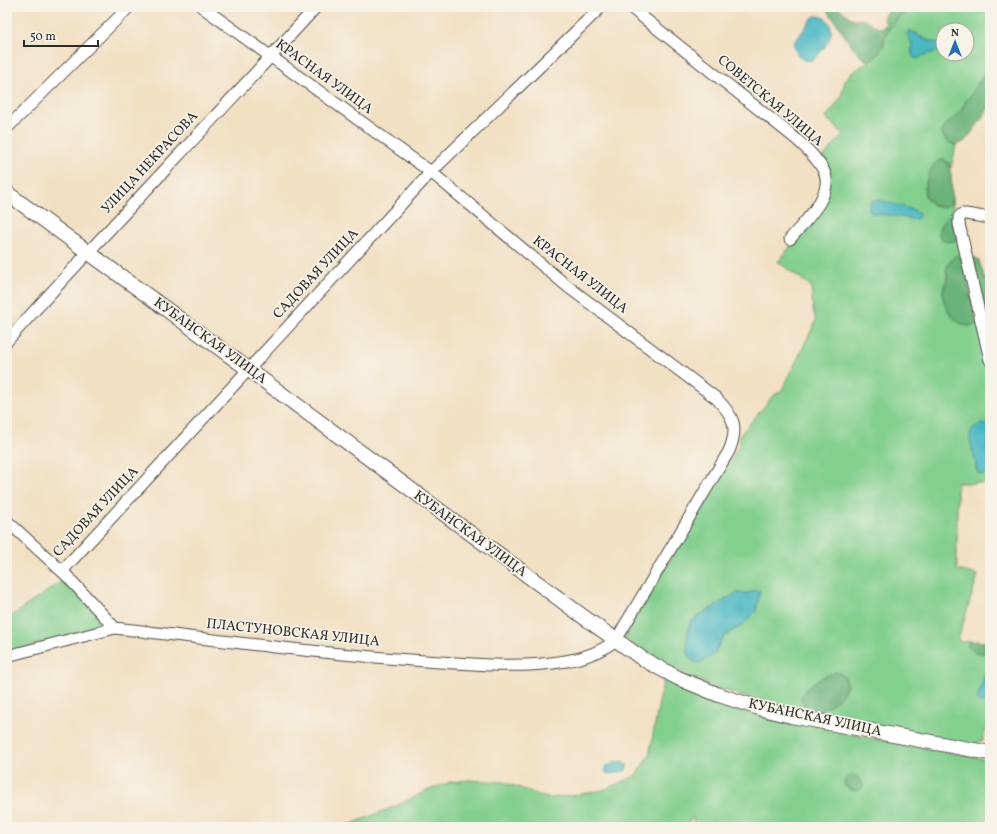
<svg xmlns="http://www.w3.org/2000/svg" width="997" height="834" viewBox="0 0 997 834" font-family="Vollkorn,serif">
<style>
.green{fill:#82cf8e;stroke:#567d5c;fill-rule:evenodd}
.forest{fill:#69b279;stroke:#4a6e52}
.water{fill:#4ab8c3;stroke:#3a7277}
.lines{fill:none;stroke-linecap:round;stroke-linejoin:round}
.minor-casing{stroke:#494642;stroke-width:13}
.tertiary-casing{stroke:#494642;stroke-width:16}
.minor{stroke:#fff;stroke-width:11}
.tertiary{stroke:#fff;stroke-width:14}
.labels{text-anchor:middle;dominant-baseline:central;stroke-width:3.5;stroke-linejoin:round;paint-order:stroke}
.street-label{font-size:14px;fill:#2b2b2b;stroke:#f7f3e8}
</style>
<rect width="100%" height="100%" fill="#f7f3e8"/>
<filter id="ink" filterUnits="userSpaceOnUse"><feTurbulence type="fractalNoise" baseFrequency=".025" numOctaves="2"/><feDisplacementMap in="SourceGraphic" scale="8" xChannelSelector="R" yChannelSelector="G"/><feConvolveMatrix kernelMatrix="1 2 1 2 8 2 1 2 1" color-interpolation-filters="sRGB"/></filter>
<filter id="wash" filterUnits="userSpaceOnUse"><feTurbulence type="fractalNoise" baseFrequency=".012" numOctaves="4" result="noise"/><feDisplacementMap in="SourceGraphic" scale="16" xChannelSelector="R" yChannelSelector="G"/><feGaussianBlur stdDeviation="0.9" result="paint"/><feColorMatrix in="noise" values="0 0 0 0 0 0 0 0 0 0 0 0 0 0 0 0 0 1.4 0 .05"/><feComposite in="paint" operator="in"/></filter>
<g filter="url(#wash)">
<rect width="100%" height="100%" fill="#f2e0c3"/>
<!-- green -->
<g class="green">
<path d="M914,7h76v59l-6,6 -8,16 -10,13 -4,8 -16,16 -4,7 2,6 4,4 8,3 -5,23 -3,-6 -16,5 -8,22 1,7 6,8 7,3 13,-3 1,-5 6,38 5,23 -17,10c3,11 -3,13 -3,22 -1,10 5,18 11,26l23,2 13,55v51l-1,-1 -18,23 4,7 1,15 12,3 2,-3v13h-33v87l21,5 -20,65 3,2 10,-1 -3,2 12,10h10v10l-12,32 10,3 2,-4v21l-7,25 -10,5c-41,-8 -82,-16 -122,-24 -68,-13 -136,-27 -196,-62 -11,-6 -20,-14 -30,-21l1,-5 109,-180 4,-8 1,-10 33,-39 9,-6 34,-69 -3,-11 -2,-24 -33,-24 38,-47 6,-10 -1,-46 23,-25 -18,-16 15,-21 4,-16 5,-7 26,-18 7,-9 2,-11 4,-8 22,-20zM943,30h24v24h-24v-4l-20,5 -5,4 -6,-4v-12l3,-11c9,8 17,10 28,12zM756,590l4,1 -2,7 -14,26 -21,13 -10,18 -23,2c-2,-13 -5,-25 2,-37l44,-27h12z"/>
<polygon points="65,579 104,624 102,626 7,653 7,619"/>
<polygon points="664,677 854,735 990,760 990,827 694,827 693,817 684,827 343,827 396,806 426,791 450,782 469,780 504,782 547,798 570,796 603,790 635,776 649,756"/>
</g>
<!-- forest -->
<g class="forest">
<path d="M828,7h10c5,4 10,10 16,12 4,2 8,-1 12,1 6,3 6,6 14,8l6,-3 -3,-9 10,-9h17l1,1 -22,20 -4,8 -2,11 -7,9 -9,5c-15,-9 -28,-36 -39,-50z"/>
<polygon points="990,66 990,106 973,131 964,142 956,145 948,142 944,138 942,132 946,125 962,109 966,101 976,88 984,72"/>
<path d="M944,159c10,9 7,28 8,40 -5,17 -29,5 -27,-11 0,-5 3,-10 4,-15 3,-8 7,-12 15,-14z"/>
<polygon points="948,217 955,219 958,237 955,241 947,242 941,239 938,232 943,221"/>
<path d="M956,255l7,5 14,64c-18,9 -36,-17 -34,-33 1,-5 5,-10 5,-15 -1,-3 -2,-3 -2,-6 1,-6 6,-11 10,-15z"/>
<polygon points="975,257 979,261 985,279 990,285 990,315 983,311 971,259"/>
<path d="M971,641l19,1v11c-9,0 -16,0 -22,-6v-4z"/>
<path d="M836,672c26,9 -2,36 -18,38 -4,1 -9,-1 -12,-3 -16,-16 19,-32 30,-35z"/>
<path d="M853,775c6,1 8,5 10,11l-3,4c-7,2 -11,0 -16,-5 0,-6 3,-9 9,-10z"/>
</g>
<!-- water -->
<g class="water">
<path d="M816,16c5,0 9,1 12,5 10,14 -5,29 -15,39 -12,3 -18,-6 -19,-17l18,-25z"/>
<polygon points="909,30 929,41 943,44 943,50 923,55 918,59 914,58 912,55 912,43 907,34"/>
<polygon points="872,200 879,200 914,210 918,213 919,216 917,219 912,219 873,213 870,211 869,208"/>
<path d="M983,424l7,2v44l-7,5 -4,-1c-4,-6 -3,-12 -5,-19 -3,-13 -11,-27 9,-31z"/>
<path d="M756,590l4,1 -4,20 -12,13 -21,13 -10,18 -13,8c-2,0 -5,-1 -7,-2 -9,-7 -6,-33 -1,-41l44,-27h12z"/>
<polygon points="989,663 990,663 990,694 983,703 980,703 977,699 978,695"/>
<polygon points="619,761 624,762 627,764 627,768 625,771 612,774 606,773 605,769 606,766"/>
</g>
</g>
<g filter="url(#ink)">
<g class="lines">
<!-- minor casing -->
<g class="minor-casing">
<g id="minor">
<path d="M630,7l165,131c11,10 22,20 29,33 11,23 -20,51 -34,68"/>
<polyline points="7,128 129,7"/>
<polyline points="990,218 966,214 962,214 959,217 959,224 990,360"/>
<path d="M7,341c102,-113 207,-222 309,-334"/>
<path d="M7,521l59,54 49,53c103,12 206,26 310,33 45,3 96,8 141,0 18,-3 35,-9 50,-21l113,-189c10,-24 5,-35 -13,-53l-149,-112 -136,-114 -229,-165"/>
<polyline points="62,571 431,172 601,7"/>
<polyline points="7,656 115,628"/>
</g>
</g>
<!-- tertiary casing -->
<g class="tertiary-casing">
<polyline id="tertiary" points="7,193 248,369 585,618 643,659 678,678 719,695 762,709 791,716 990,753"/>
</g>
<!-- minor -->
<use href="#minor" class="minor"/>
<!-- tertiary -->
<use href="#tertiary" class="tertiary"/>
</g>
</g>
<g class="labels">
<!-- street labels -->
<g class="street-label">
<text transform="translate(324 77) rotate(36)">КРАСНАЯ УЛИЦА</text>
<text transform="translate(770 101) rotate(40)">СОВЕТСКАЯ УЛИЦА</text>
<text transform="translate(150 163) rotate(-47)">УЛИЦА НЕКРАСОВА</text>
<text transform="translate(316 274) rotate(-47)">САДОВАЯ УЛИЦА</text>
<text transform="translate(580 275) rotate(38)">КРАСНАЯ УЛИЦА</text>
<text transform="translate(210 341) rotate(36)">КУБАНСКАЯ УЛИЦА</text>
<text transform="translate(96 512) rotate(-47)">САДОВАЯ УЛИЦА</text>
<text transform="translate(470 534) rotate(36)">КУБАНСКАЯ УЛИЦА</text>
<text transform="translate(293 633) rotate(6)">ПЛАСТУНОВСКАЯ УЛИЦА</text>
<text transform="translate(815 718) rotate(12)">КУБАНСКАЯ УЛИЦА</text>
</g>
</g>
<!-- margin -->
<rect width="997" height="834" fill="none" stroke="#f7f3e8" stroke-width="24"/>
<!-- north arrow -->
<g transform="translate(955 42)"><circle r="19" fill="#f7f3e8" stroke="#a5a39c"/>
<path d="M0-3L7 15L0 10L-7 15Z" fill="#1f6fb2"/>
<text y="-6" font-size="11" font-weight="bold" text-anchor="middle" fill="#2b2b2b">N</text>
</g>
<!-- scale -->
<path d="M24 40v6h74v-6" fill="none" stroke="#2b2b2b" stroke-width="2"/>
<text x="30" y="40" font-size="12" fill="#2b2b2b" stroke="#f7f3e8" stroke-width="3" paint-order="stroke">50 m</text>
</svg>
